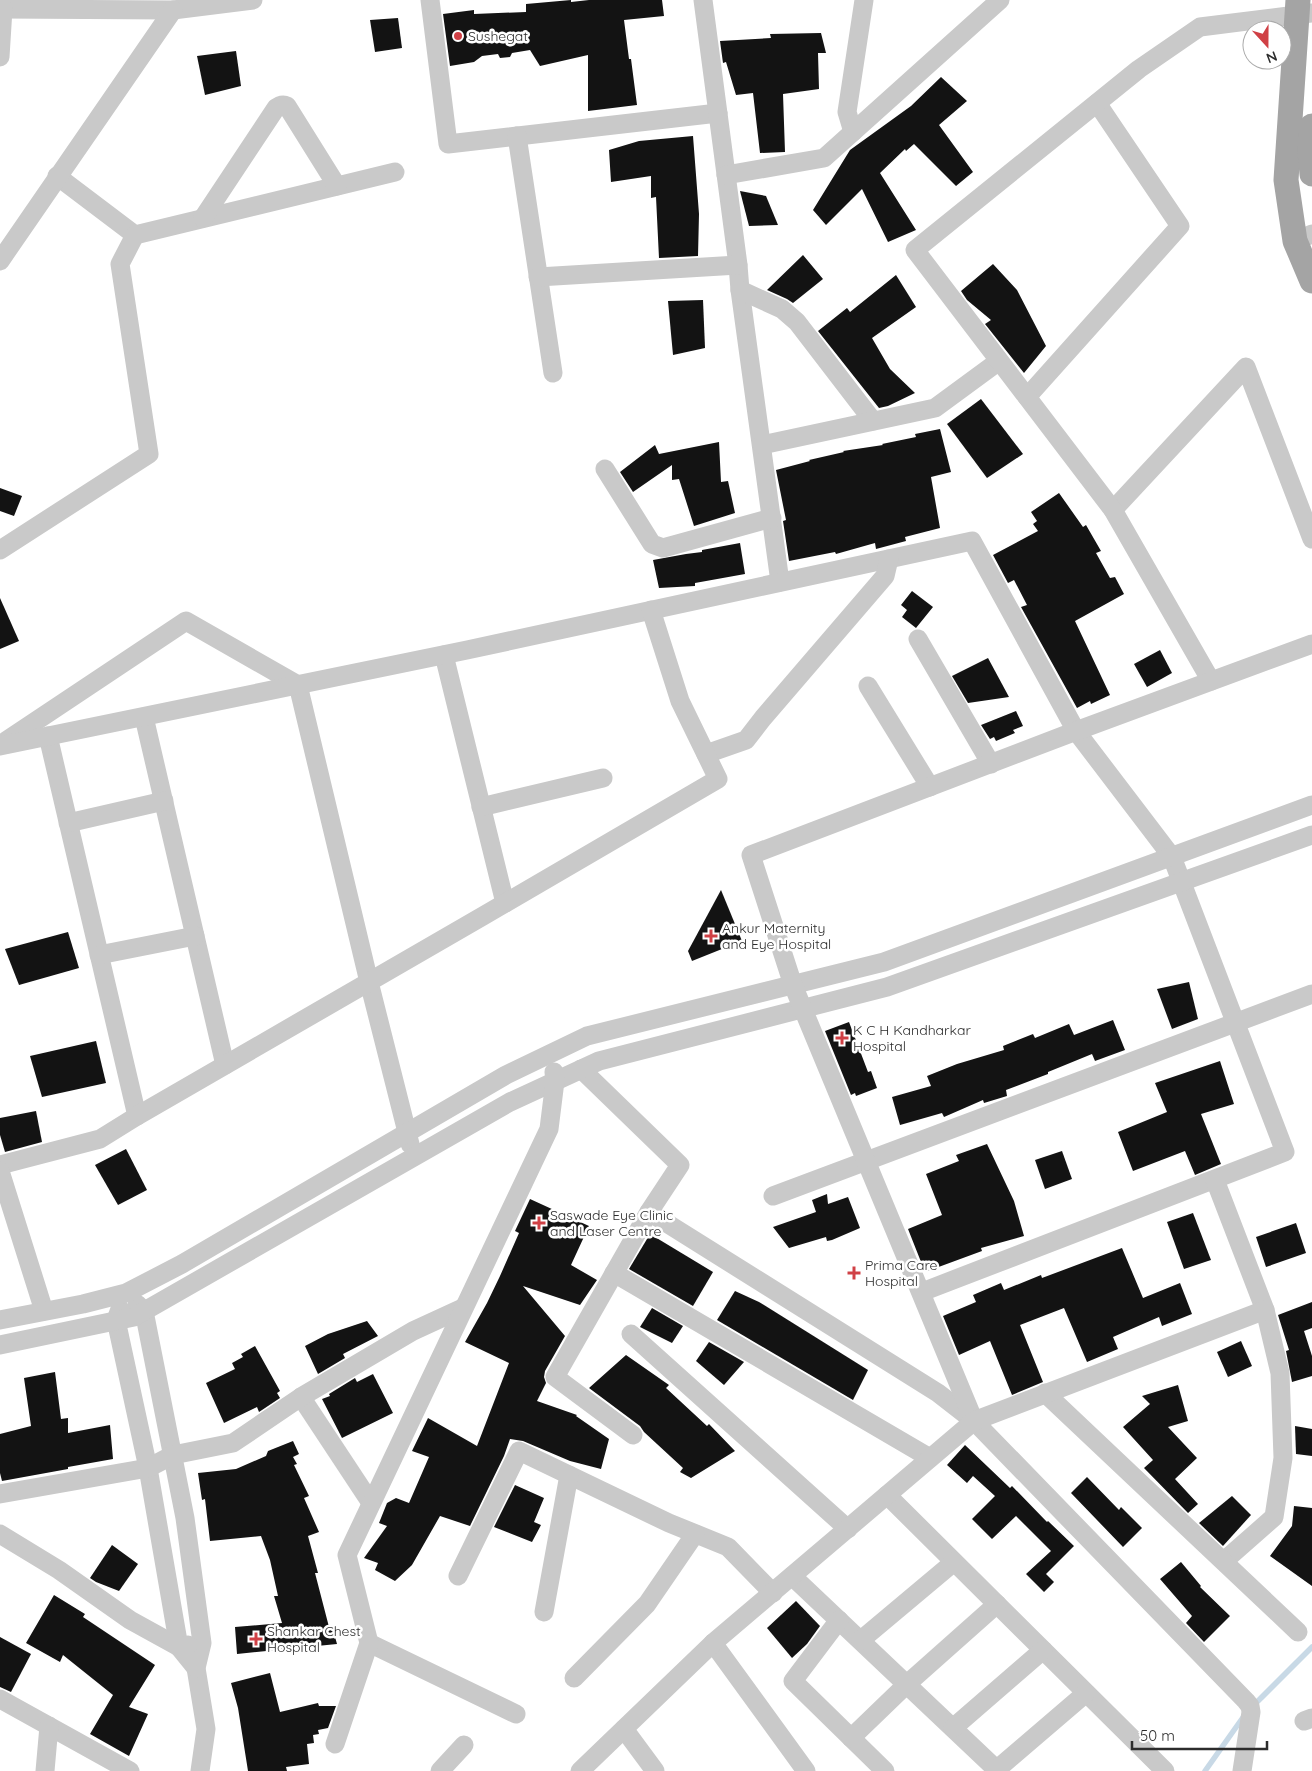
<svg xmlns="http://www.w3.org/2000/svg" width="1312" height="1771" viewBox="0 0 1312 1771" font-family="Quicksand,sans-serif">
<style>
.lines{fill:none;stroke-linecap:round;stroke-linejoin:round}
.stream{stroke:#c8d9e6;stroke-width:5.5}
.building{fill:#131313}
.minor{stroke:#c9c9c9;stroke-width:19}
.major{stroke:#a4a4a4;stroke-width:25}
.poi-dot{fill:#d04045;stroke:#fff;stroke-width:2}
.labels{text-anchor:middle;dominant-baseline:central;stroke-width:5;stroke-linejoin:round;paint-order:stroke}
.poi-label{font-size:14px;fill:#2c2c2c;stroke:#fff;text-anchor:start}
</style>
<rect width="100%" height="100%" fill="#fff"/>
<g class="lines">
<!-- stream -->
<g class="stream">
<polyline points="1254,1705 1312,1647"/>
<polyline points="1205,1771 1244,1716"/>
</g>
</g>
<!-- building -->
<g class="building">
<polygon points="571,0 571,2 589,0 662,0 664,16 624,20 629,59 631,59 637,105 588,111 588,55 540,66 530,50 512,53 510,57 500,58 498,54 482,56 474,62 450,66 443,14 474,10 474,14 526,12 526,4"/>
<polygon points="398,18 402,48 375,52 370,20"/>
<polygon points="821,33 826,53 818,53 819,89 783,94 785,152 760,153 753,93 736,95 726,62 723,63 720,41 771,38 770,34"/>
<polygon points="236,51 241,86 205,95 197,56"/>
<polygon points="941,77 967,101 939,125 973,172 956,186 914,144 906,151 905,149 880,173 916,230 888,242 862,189 826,225 813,210 850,150 911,106"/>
<polygon points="693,136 699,214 698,256 659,258 656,197 651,198 651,176 611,182 609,150 639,141"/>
<polygon points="740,191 766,196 778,225 749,226"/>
<polygon points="803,255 823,279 793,303 787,299 767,290"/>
<polygon points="993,264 1017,290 1046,346 1024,373 985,324 991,320 967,300 961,291"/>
<polygon points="896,275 916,307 872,338 890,369 915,393 888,406 879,408 818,331 847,308 850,312"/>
<polygon points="703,300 705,348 673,355 668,301"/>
<polygon points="981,399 1023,454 987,478 947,424"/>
<polygon points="940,429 951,472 931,477 940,528 905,537 906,541 876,549 875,543 836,554 835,552 789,561 783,521 786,520 776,470 810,461 809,460 844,452 843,451 883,445 882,444 916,437 915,434"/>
<polygon points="719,442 721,482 728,481 735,513 694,526 679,479 672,480 672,465 633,492 620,472 655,445 659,454"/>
<polygon points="0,488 22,496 14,516 0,511"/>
<polygon points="1059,493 1083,527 1086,525 1101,551 1096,553 1110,578 1115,577 1124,594 1075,621 1110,695 1091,704 1090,701 1077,708 1021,607 1027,605 1014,580 1008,583 993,555 1038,531 1033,524 1037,521 1031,512"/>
<polygon points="740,543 745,574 695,583 695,586 659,588 653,560 686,554 702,552 702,550"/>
<polygon points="912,591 933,607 916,628 902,617 907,610 901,605"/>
<polygon points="0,598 19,641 0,649"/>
<polygon points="1160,650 1172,673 1147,687 1134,664"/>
<polygon points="988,658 1009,697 968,703 952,676"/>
<polygon points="1016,711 1023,726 1013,730 1015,733 996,741 994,737 990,739 981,725"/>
<polygon points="721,890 742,941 692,961 688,951"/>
<polygon points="68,932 79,968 19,985 5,949"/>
<polygon points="1189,982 1198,1019 1172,1029 1157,989"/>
<polygon points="1113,1020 1125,1050 1095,1061 1092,1054 1048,1072 1048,1074 1006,1090 1007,1096 984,1103 983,1100 944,1117 942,1113 900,1125 892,1097 931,1086 927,1076 957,1064 1004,1050 1003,1046 1033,1034 1035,1038 1069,1024 1074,1035"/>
<polygon points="849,1022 868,1072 871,1071 877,1088 856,1096 855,1093 851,1095 825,1031"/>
<polygon points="96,1041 106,1083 42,1097 30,1056"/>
<polygon points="1220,1061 1234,1104 1201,1114 1221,1164 1195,1175 1185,1151 1133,1171 1118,1132 1167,1112 1155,1083"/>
<polygon points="36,1111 42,1142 5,1152 0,1135 0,1118"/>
<polygon points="987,1144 1014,1201 1024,1236 981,1248 982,1251 925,1272 908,1229 942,1215 926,1174 959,1161 956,1155"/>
<polygon points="126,1149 147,1190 118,1205 95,1165"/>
<polygon points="1062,1151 1072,1179 1045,1189 1035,1160"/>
<polygon points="827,1194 828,1204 848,1197 860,1228 832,1240 827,1241 826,1237 789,1248 773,1227 816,1212 812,1200"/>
<polygon points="530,1199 589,1226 571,1265 597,1280 580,1305 523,1286 565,1336 545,1371 544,1377 546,1383 537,1401 577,1415 576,1416 609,1439 601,1469 570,1461 523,1441 510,1439 504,1456 470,1526 440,1516 412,1565 395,1581 375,1570 378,1563 364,1558 387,1526 379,1523 387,1503 396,1498 409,1503 429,1457 412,1451 428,1418 477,1446 509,1363 465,1342 487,1303 500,1276 519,1233 515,1231"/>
<polygon points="1193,1213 1211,1260 1184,1269 1167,1222"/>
<polygon points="1296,1223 1306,1253 1266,1267 1256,1237"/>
<polygon points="650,1234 713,1272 693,1306 629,1269"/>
<polygon points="1122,1248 1143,1298 1180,1283 1192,1314 1162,1326 1159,1317 1113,1337 1118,1349 1087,1362 1064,1308 1020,1325 1043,1382 1012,1395 990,1341 959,1355 943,1316 976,1302 973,1295 1001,1283 1004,1290 1041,1275 1042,1278"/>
<polygon points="735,1291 759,1302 868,1370 853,1400 717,1320"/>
<polygon points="1312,1302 1312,1328 1304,1331 1312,1356 1312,1376 1292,1382 1286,1351 1289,1350 1278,1315"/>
<polygon points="652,1308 683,1326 672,1343 640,1327"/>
<polygon points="367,1321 378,1336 343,1354 345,1358 318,1374 305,1346 328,1334"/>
<polygon points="1241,1341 1252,1366 1228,1377 1217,1352"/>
<polygon points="709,1342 744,1362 724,1385 696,1361"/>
<polygon points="255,1346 280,1391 277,1393 280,1398 259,1412 257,1407 224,1423 206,1383 235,1369 232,1363 243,1357 241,1354"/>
<polygon points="626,1355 669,1385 666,1388 707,1426 709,1424 735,1451 691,1478 680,1472 683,1468 644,1432 640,1426 589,1388"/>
<polygon points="55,1372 61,1419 68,1418 68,1433 110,1425 113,1459 68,1467 68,1469 2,1481 0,1473 0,1434 31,1426 24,1378"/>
<polygon points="373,1374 393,1413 342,1438 322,1399 330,1396 329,1394 355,1378 357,1382"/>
<polygon points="1178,1385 1188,1421 1168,1427 1197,1458 1175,1479 1198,1504 1188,1513 1144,1468 1153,1460 1123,1427 1150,1404 1142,1396"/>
<polygon points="1295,1426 1312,1429 1312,1456 1296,1454"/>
<polygon points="293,1441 299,1454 293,1457 297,1464 294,1465 309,1496 304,1498 319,1532 308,1536 318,1573 315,1573 329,1627 332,1626 337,1644 237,1654 235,1627 282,1623 274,1596 278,1596 270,1560 261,1536 210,1541 205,1499 202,1500 198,1473 236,1469 266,1456 268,1451"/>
<polygon points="965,1445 1010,1488 1012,1486 1047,1522 1048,1521 1074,1546 1046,1574 1054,1582 1044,1592 1026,1574 1051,1551 1016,1516 992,1539 972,1519 995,1496 973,1476 967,1483 947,1465"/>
<polygon points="1087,1477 1119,1510 1121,1507 1142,1528 1123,1547 1071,1493"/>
<polygon points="515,1485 544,1498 534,1522 541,1525 532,1542 494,1527"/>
<polygon points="1232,1496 1251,1515 1223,1546 1199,1523"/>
<polygon points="1294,1506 1312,1508 1312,1586 1270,1556 1292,1526"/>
<polygon points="112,1545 138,1564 119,1591 96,1582 90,1578"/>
<polygon points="1181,1562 1201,1586 1200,1587 1230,1616 1204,1642 1186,1623 1192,1616 1160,1579"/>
<polygon points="54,1595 85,1614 83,1617 155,1665 129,1707 148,1714 129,1756 90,1734 113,1695 63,1655 60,1662 26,1643"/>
<polygon points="796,1601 820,1626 807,1644 792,1658 767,1628"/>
<polygon points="0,1637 31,1654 11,1692 0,1687"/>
<polygon points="270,1673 280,1712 318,1703 319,1706 336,1706 328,1728 318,1730 319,1734 313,1735 314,1743 307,1744 309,1764 286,1767 287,1771 248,1771 238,1708 231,1683"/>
</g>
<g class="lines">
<!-- minor -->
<g class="minor">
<polyline points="430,0 448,144 718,113"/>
<polyline points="703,0 738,265 740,290 780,582"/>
<polyline points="0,9 173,10 253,0"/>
<polyline points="0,57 3,9"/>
<polyline points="853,132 847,112 864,0"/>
<polyline points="517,136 553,373"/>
<polyline points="726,175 824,158 1000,0"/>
<polyline points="57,176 135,235 395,172"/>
<path d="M203,218l73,-110c5,-3 7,-4 11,-2l50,80"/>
<polyline points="1295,241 1312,234"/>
<polyline points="0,261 173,10"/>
<polyline points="538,277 738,265"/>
<polyline points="740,290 782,309 797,322 873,421"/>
<polyline points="1027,397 1180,226 1097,103"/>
<polyline points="762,445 935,408 999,361"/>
<polyline points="605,469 652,544 663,548 772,518"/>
<polyline points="1113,510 1246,367 1312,539"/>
<polyline points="0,550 149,454 120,264 135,235"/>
<polyline points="918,639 991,764"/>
<polyline points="444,655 505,903"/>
<polyline points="1211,681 1113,510 915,250 1139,69 1200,27 1312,13"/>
<polyline points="868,686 930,787"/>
<polyline points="144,717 225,1065"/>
<polyline points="48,736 137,1116"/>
<polyline points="6,741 186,621 298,685 369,982 410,1144"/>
<polyline points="0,746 467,650 972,541 1076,731 1172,857 1285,1152 922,1292"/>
<polyline points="706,754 746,740 763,718 885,576 889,559"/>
<polyline points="481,807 603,778"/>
<polyline points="68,823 164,801"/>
<polyline points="99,955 195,936"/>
<polyline points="581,1069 680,1165 649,1212 555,1377 633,1435"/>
<polyline points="0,1165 100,1139 137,1116 483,916 718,779 680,701 651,610"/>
<polyline points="0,1171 44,1311"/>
<polyline points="1215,1180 1265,1310 1280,1373 1283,1458 1274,1517 1224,1561"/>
<polyline points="773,1196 1312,994"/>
<polyline points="649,1212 938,1393 974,1421 1246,1701 1250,1706 1251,1712 1242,1771"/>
<polyline points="614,1273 930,1458"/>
<polyline points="137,1304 144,1311 185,1518 202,1643 196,1668 206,1729 200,1771"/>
<polyline points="120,1309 116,1320 148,1468 179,1647 196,1668"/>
<polyline points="0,1320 83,1304 126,1293 182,1264 506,1075 587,1036 884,962 1312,805"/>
<polyline points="631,1334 848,1529"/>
<polyline points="0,1345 134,1317 510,1102 599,1061 887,987 1312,835"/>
<polyline points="1045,1393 1298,1632"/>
<polyline points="301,1397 371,1503"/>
<polyline points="974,1421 793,985 751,855 1076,731 1312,644"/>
<polyline points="0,1494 148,1468 173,1455 233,1443 301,1397 413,1331 463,1308"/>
<polyline points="887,1495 1165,1771"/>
<polyline points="0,1534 59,1570 130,1620 179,1647 188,1645"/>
<polyline points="458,1576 519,1451 669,1523 728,1547 773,1593"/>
<polyline points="792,1576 998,1771"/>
<polyline points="544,1612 569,1475"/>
<polyline points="839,1620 793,1681 885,1771"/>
<polyline points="861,1640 954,1562"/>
<polyline points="369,1643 516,1714"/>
<polyline points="713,1643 806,1771"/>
<polyline points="574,1678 647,1604 695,1534"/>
<polyline points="0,1699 130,1771"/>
<polyline points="1304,1721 1312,1718"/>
<polyline points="953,1728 1043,1650"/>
<polyline points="624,1729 655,1771"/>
<polyline points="851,1738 907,1684 997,1604"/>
<polyline points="335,1744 369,1643 347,1555 549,1129 555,1081 554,1072"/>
<polyline points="45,1771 49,1726"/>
<polyline points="440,1771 464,1745"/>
<polyline points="580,1771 713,1643 974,1421 1265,1310"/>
<polyline points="995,1771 1086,1693"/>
</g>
<!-- major -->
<g class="major">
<polyline points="1298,0 1286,180 1295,241 1312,281"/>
<polyline points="1312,126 1310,152 1312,174"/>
</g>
</g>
<!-- markers -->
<g class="poi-dot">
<circle cx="458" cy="36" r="5"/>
<path d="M708.5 928.5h5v5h5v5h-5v5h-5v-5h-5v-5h5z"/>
<path d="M839.5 1030.5h5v5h5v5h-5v5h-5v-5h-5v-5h5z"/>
<path d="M536.5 1215.5h5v5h5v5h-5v5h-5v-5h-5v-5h5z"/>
<path d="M851.5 1265.5h5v5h5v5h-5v5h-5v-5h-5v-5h5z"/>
<path d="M253.5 1631.5h5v5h5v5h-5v5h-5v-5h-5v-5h5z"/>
</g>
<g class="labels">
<!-- poi labels -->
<g class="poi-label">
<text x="468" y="36">Sushegat</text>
<text x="722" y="928">Ankur Maternity<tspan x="722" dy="16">and Eye Hospital</tspan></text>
<text x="853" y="1030">K C H Kandharkar<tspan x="853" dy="16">Hospital</tspan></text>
<text x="550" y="1215">Saswade Eye Clinic<tspan x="550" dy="16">and Laser Centre</tspan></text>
<text x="865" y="1265">Prima Care<tspan x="865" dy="16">Hospital</tspan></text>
<text x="267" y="1631">Shankar Chest<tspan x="267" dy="16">Hospital</tspan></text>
</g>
</g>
<!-- north arrow -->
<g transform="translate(1267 45) rotate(159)"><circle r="24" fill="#ffffff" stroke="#ababab"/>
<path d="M0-4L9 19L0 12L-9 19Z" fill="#d04045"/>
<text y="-8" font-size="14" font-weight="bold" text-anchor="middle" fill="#2c2c2c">N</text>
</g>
<!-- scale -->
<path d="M1132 1741v8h135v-8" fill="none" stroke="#2c2c2c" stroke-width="2.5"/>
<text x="1140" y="1741" font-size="15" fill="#2c2c2c" stroke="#ffffff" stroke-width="4" paint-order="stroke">50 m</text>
</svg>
